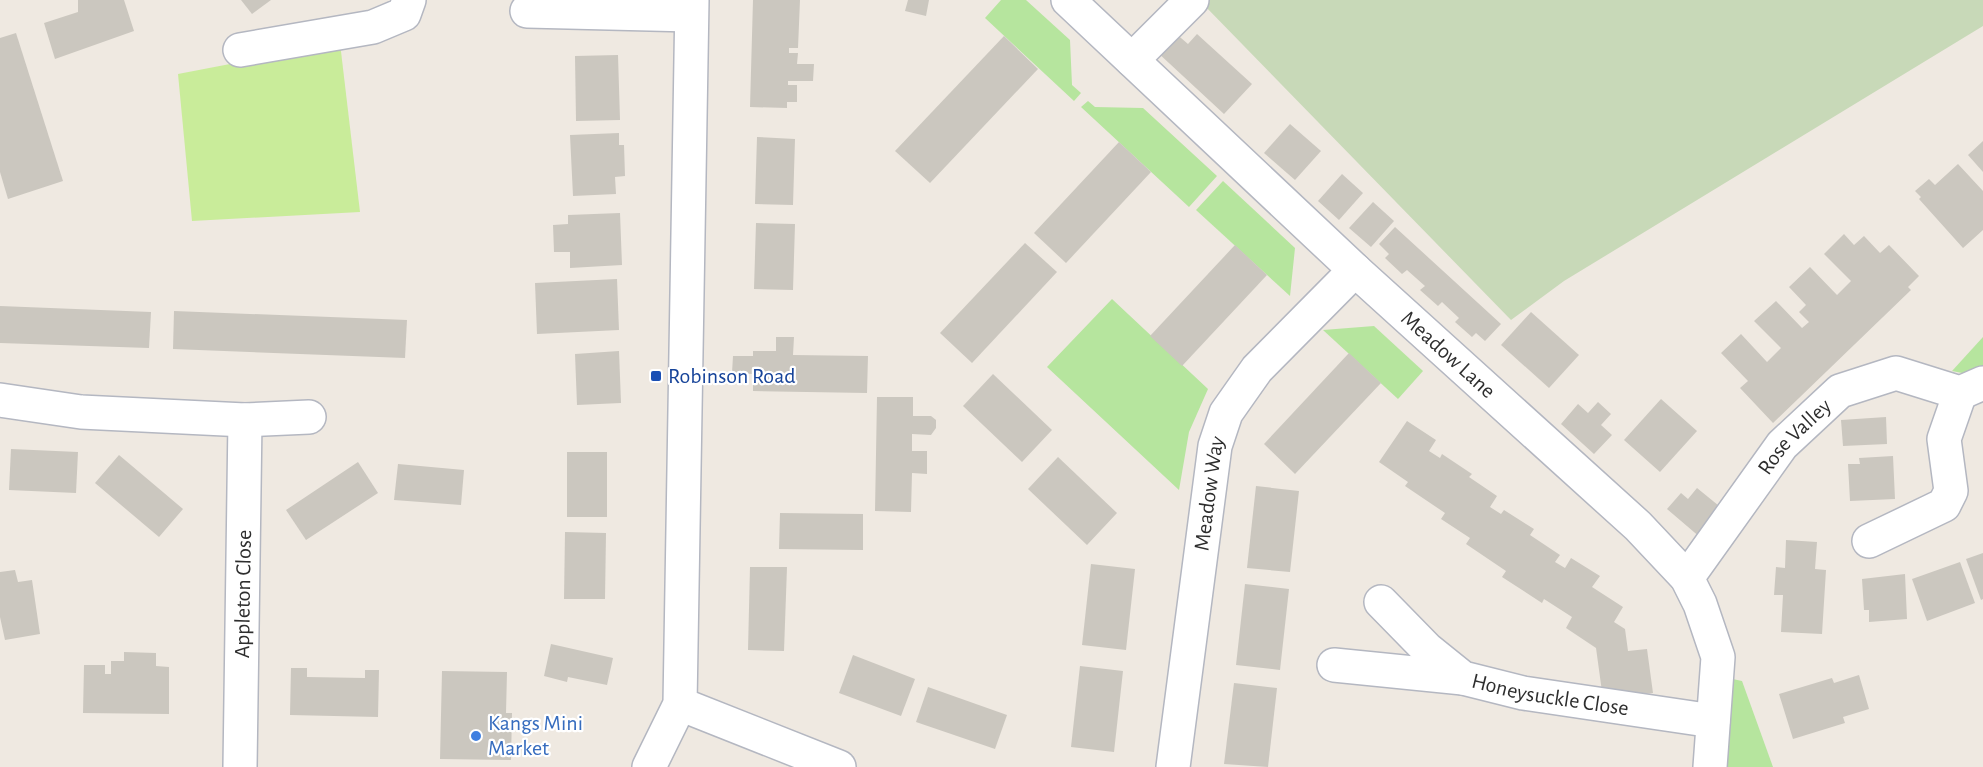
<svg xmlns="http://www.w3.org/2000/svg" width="1983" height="767" viewBox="0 0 1983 767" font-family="'Alegreya Sans',sans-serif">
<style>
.green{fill:#b6e59e}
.cemetery{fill:#c8d9b8}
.pitch{fill:#c9ec9a}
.building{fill:#cbc7bf}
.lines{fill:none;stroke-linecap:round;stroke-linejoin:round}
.minor-casing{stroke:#b4b7c1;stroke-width:36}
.minor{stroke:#fff;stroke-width:33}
.transit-dot{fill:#1a4fb4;stroke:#fff;stroke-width:2}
.shop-dot{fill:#3f7fe0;stroke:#fff;stroke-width:2}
.labels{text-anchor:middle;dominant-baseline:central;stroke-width:4.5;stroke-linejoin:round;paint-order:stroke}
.street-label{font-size:22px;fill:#2e2e2e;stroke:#fff}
.transit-label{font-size:22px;fill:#164399;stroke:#fff;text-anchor:start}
.shop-label{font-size:22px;fill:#366cbe;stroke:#fff;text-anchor:start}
</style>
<rect width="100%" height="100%" fill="#efe9e1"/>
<!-- green -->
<g class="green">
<polygon points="1001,0 1026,0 1070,40 1072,85 1081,93 1074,101 985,18"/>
<polygon points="1088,101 1095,107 1143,108 1217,176 1189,207 1081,107"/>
<polygon points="1223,181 1295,248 1290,296 1196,210"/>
<polygon points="1112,299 1208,389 1189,432 1179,490 1047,367"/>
<polygon points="1374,326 1423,371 1398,399 1323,330"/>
<polygon points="1983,337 1983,371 1967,374 1952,371"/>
<polygon points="1728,678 1742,681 1773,767 1721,767"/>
</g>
<!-- cemetery -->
<polygon class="cemetery" points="1209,0 1983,0 1983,26 1564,281 1511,320 1204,5"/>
<!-- pitch -->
<polygon class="pitch" points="340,43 360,212 192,221 178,74"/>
<!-- building -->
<g class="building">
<polygon points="78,0 124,0 134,31 55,59 44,23 78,12"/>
<polygon points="241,0 271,0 252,14"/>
<polygon points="753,0 800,0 798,48 789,48 789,53 798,53 797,64 814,64 813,81 788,81 788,85 797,85 797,102 787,102 787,108 750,107"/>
<polygon points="908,0 929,0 926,16 905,11"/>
<polygon points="1174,32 1188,44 1197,34 1252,84 1224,114 1156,51"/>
<polygon points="16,33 63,181 8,199 0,172 0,38"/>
<polygon points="1004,36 1038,69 930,183 895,151"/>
<polygon points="618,55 620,120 576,121 575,56"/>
<polygon points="1290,124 1321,151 1295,180 1264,153"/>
<polygon points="619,133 619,145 624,145 625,176 615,177 616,194 573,196 570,135"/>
<polygon points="757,137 795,139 793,205 755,204"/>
<polygon points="1983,141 1983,172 1968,155"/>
<polygon points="1119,142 1151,172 1066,263 1034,233"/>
<polygon points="1958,164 1983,191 1983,230 1963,248 1919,199 1921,197 1915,191 1929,179 1935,185"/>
<polygon points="1342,174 1363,193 1339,220 1318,201"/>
<polygon points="1373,202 1394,221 1371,247 1349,228"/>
<polygon points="620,213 622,265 570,268 570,252 554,252 553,225 568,224 568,215"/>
<polygon points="756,223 795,224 793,290 754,289"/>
<polygon points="1395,227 1501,324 1485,341 1476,333 1472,337 1455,322 1459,318 1442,302 1438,306 1420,290 1425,286 1407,270 1402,274 1385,258 1389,254 1379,244"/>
<polygon points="1844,234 1854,245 1864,236 1880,253 1889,245 1919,276 1908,287 1911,290 1773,423 1740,388 1748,381 1721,353 1741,334 1767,362 1781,348 1754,321 1776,301 1802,328 1809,322 1799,312 1806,305 1789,287 1810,267 1837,295 1851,281 1824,254"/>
<polygon points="1025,243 1057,272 972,363 940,333"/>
<polygon points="1235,245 1267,275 1182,366 1150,336"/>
<polygon points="617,279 619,330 537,334 535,283"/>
<polygon points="0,306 151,312 149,348 0,343"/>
<polygon points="174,311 407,320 405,358 173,349"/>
<polygon points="1531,312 1579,355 1549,388 1501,345"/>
<polygon points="776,337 794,337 793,355 868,356 867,393 753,391 753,374 732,373 733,356 753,356 753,351 776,351"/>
<polygon points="619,351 621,403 577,405 575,354"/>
<polygon points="1349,353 1381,383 1295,474 1264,444"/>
<polygon points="993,374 1052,430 1022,462 963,406"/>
<polygon points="877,397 913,397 913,416 931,416 936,420 936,428 931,435 912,434 912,451 927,451 927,474 912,473 911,512 875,511"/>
<polygon points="1661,399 1697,431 1660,472 1624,440"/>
<polygon points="1598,402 1611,414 1601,425 1612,435 1594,454 1561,424 1578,404 1588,413"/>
<polygon points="1886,417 1887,444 1843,446 1841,420"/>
<polygon points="1407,421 1436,440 1429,451 1440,458 1442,454 1472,474 1469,477 1497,496 1490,507 1501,514 1504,510 1534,529 1530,535 1560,555 1555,562 1565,568 1571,558 1600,576 1592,587 1623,607 1614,622 1625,629 1628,651 1647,649 1653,693 1603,699 1596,648 1566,628 1572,617 1544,599 1542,603 1502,577 1506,571 1466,544 1470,538 1441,519 1445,513 1405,486 1408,482 1379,462"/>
<polygon points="11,449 78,452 76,493 9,490"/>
<rect x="567" y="452" width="40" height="65"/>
<polygon points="119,455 183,509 159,537 95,483"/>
<polygon points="1893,456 1895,499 1850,501 1848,464 1860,464 1859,458"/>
<polygon points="1058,457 1117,513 1087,545 1028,489"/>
<polygon points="358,462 378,493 306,540 286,510"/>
<polygon points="398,464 464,470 461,505 394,500"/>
<polygon points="1256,486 1299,491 1290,572 1247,568"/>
<polygon points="1697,488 1724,510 1701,538 1667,509 1681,493 1688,499"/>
<polygon points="780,513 863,514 863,550 779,549"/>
<polygon points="565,532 606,533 605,599 564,599"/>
<polygon points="1786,540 1817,542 1815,569 1826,570 1822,634 1781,632 1783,595 1774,595 1776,567 1785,568"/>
<polygon points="1983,553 1983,599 1981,600 1966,559"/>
<polygon points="1960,562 1975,603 1927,621 1912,579"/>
<polygon points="1091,564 1135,569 1126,650 1082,645"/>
<polygon points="750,567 787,567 784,651 748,650"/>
<polygon points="15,570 18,582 32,580 40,634 5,640 0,617 0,572"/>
<polygon points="1905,574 1907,619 1869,622 1869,610 1864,610 1862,579"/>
<polygon points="1245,584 1289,589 1280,670 1236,665"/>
<polygon points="551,644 613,658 607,685 568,677 567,682 544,676"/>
<polygon points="124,652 156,653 156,666 169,667 169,714 83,713 84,665 105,665 105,674 111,674 111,661 124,661"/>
<polygon points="853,655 915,679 901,716 839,693"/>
<polygon points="1080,666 1123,671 1114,752 1071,747"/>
<polygon points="291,668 307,668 307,677 365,678 365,670 379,670 378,717 290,715"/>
<polygon points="442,671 507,672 506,713 512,713 511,760 440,759"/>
<polygon points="1859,675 1869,709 1843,717 1845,723 1793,739 1779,694 1832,678 1834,683"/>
<polygon points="1234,683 1277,688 1268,767 1224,764"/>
<polygon points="928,687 1007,715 995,749 916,722"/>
</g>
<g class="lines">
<!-- minor casing -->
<g class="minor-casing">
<g id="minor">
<path id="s1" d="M1068,0l287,270 283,256 49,52 13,26 18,53 -8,110"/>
<polyline points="527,11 691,15"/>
<polyline points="240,50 373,27 404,14 409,0"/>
<polyline points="1132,60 1192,0"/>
<polyline points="0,400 81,412 245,420 240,767"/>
<polyline points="245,420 309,417"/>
<polyline points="1869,541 1944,505 1951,491 1944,439 1960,393"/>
<path id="s2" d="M1687,578l95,-133 58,-54 56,-18 64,20 23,-10"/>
<path id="s3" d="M1381,602l46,47 36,29 60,15 190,28"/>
<polyline points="1334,665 1463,678"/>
<polyline points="680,704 839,767"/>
<polyline points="649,767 680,704 692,0"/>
<path id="s4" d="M1173,767l42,-321 11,-33 31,-44 98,-99"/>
</g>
</g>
<!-- minor -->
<use href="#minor" class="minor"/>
</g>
<!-- markers -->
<rect class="transit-dot" x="650" y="370" width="12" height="12" rx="3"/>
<circle class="shop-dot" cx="476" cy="736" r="6"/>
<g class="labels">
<!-- street labels -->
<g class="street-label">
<text stroke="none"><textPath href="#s1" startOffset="520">Meadow Lane</textPath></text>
<text stroke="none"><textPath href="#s2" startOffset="178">Rose Valley</textPath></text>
<text stroke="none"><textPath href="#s4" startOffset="276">Meadow Way</textPath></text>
<text transform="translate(243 594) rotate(-89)">Appleton Close</text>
<text stroke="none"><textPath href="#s3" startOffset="201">Honeysuckle Close</textPath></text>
</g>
<!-- transit labels -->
<g class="transit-label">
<text x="668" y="376">Robinson Road</text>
</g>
<!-- shop labels -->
<g class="shop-label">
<text x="488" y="723">Kangs Mini<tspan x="488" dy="25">Market</tspan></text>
</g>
</g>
</svg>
